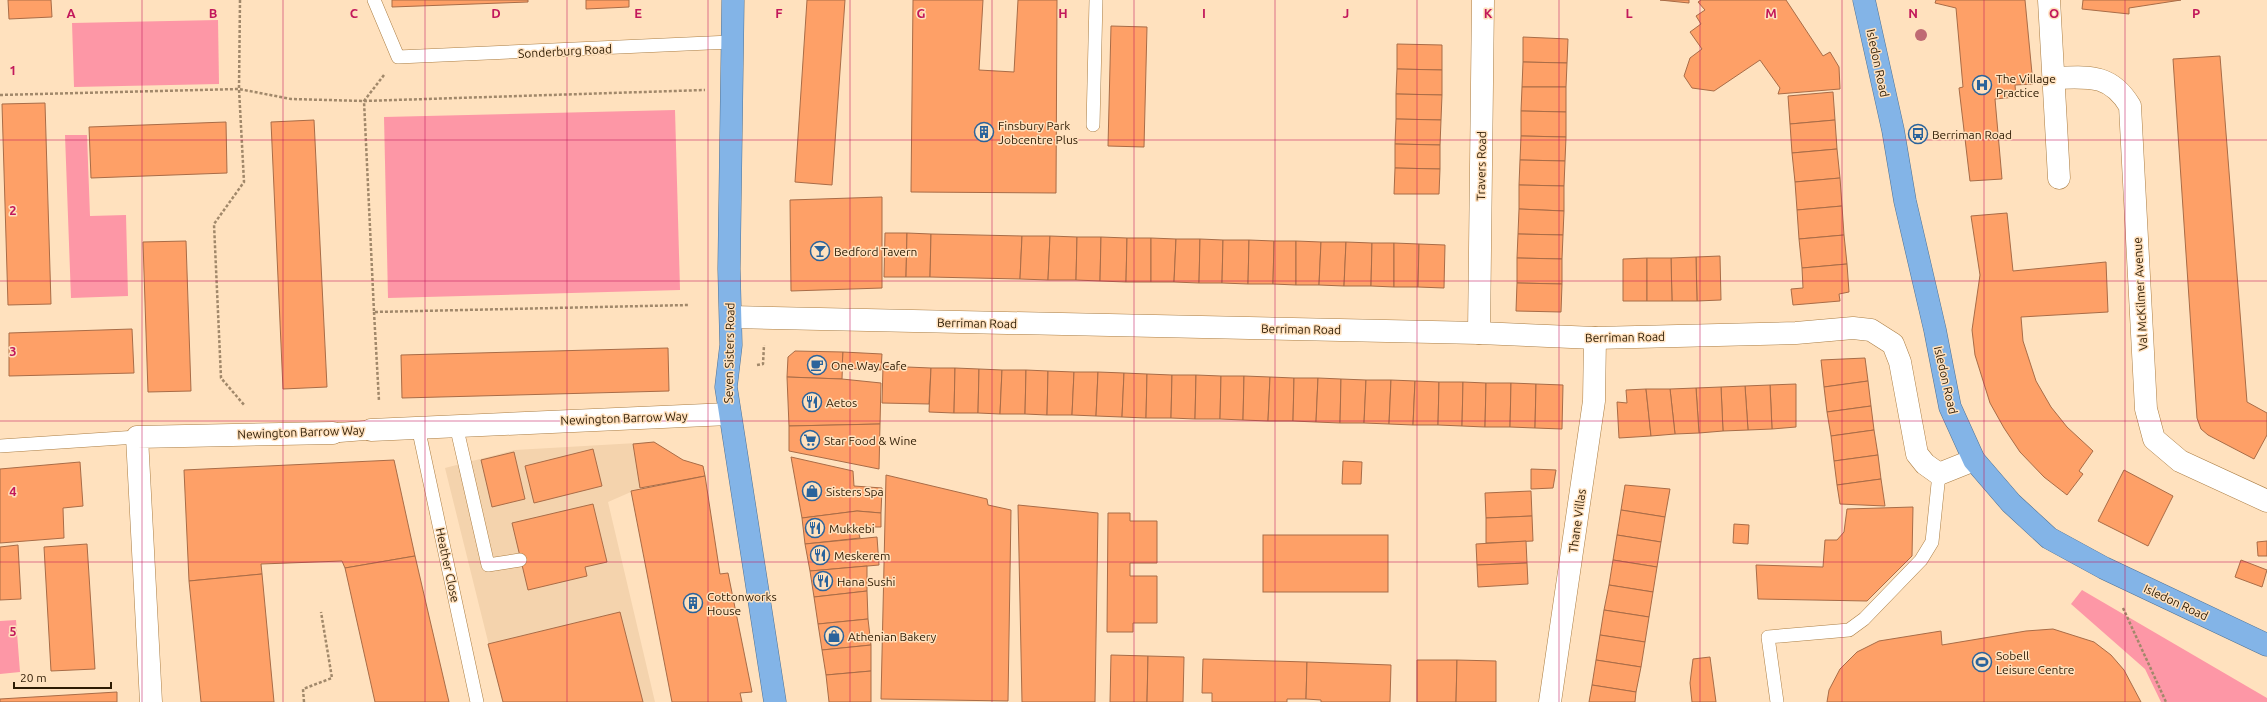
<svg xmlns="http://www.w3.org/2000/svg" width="2267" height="702" viewBox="0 0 2267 702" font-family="Ubuntu,sans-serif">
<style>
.built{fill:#f4d3ad}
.green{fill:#fd97a6}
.building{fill:#fea067;stroke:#a96c47}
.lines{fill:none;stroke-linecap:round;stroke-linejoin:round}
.service-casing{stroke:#ab7e44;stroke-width:14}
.pedestrian-casing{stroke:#ab7e44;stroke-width:20}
.minor-casing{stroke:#ab7e44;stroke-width:23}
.trunk-casing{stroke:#517293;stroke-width:23}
.path{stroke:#a1886a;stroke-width:2.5;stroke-dasharray:3 2;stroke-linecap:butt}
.service{stroke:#fff;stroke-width:13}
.pedestrian{stroke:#fff;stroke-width:19}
.minor{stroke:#fff;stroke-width:22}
.trunk{stroke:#83b4e7;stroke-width:22}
.tree{fill:#bf6a73}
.grid{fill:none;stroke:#c2185b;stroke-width:1;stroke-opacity:0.55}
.labels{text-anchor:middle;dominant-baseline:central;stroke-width:3;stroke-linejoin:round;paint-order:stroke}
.street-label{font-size:12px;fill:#2d1b03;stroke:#ffe1be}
.poi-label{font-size:12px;fill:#2d1b03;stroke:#ffe1be;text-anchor:start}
.grid-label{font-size:13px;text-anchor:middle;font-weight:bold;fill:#c2185b;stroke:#ffe1be;stroke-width:3;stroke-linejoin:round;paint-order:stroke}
</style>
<rect width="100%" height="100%" fill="#ffe1be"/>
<!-- built -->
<polygon class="built" points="654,442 683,460 703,466 705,476 640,488 608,502 655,702 503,702 445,468 515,450"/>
<!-- green -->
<g class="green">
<polygon points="218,20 219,84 74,87 72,23"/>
<polygon points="675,110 680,290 388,298 384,117"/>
<polygon points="65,135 87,135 90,216 126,215 128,296 71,298"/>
<polygon points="2082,590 2267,698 2267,702 2161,702 2145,669 2071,604"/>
<polygon points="16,620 20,672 0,674 0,621"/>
</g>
<!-- building -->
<g class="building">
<polygon points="8,0 51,0 52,17 9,19"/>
<polygon points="392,0 528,0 528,2 392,7"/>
<polygon points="586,0 629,0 629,7 586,9"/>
<polygon points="807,0 845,0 832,185 795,182"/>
<polygon points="913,0 983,0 979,70 1014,72 1018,0 1057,0 1056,193 911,192"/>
<polygon points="1660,0 1689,0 1689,3"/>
<polygon points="1701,0 1786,0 1823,56 1830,52 1839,67 1840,89 1778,94 1780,88 1760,60 1714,91 1692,88 1684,76 1690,58 1702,49 1690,32 1701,24 1696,16 1705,10 1698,2"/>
<polygon points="1936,0 2025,0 2033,84 2015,85 2016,97 1995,99 2002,179 1970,181 1959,88 1963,87 1956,8 1935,3"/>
<polygon points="2083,0 2181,0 2129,8 2129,14 2082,9"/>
<polygon points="1111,26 1147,27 1144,147 1108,146"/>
<polygon points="1523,37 1568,39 1567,63 1523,62"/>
<polygon points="1397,44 1442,45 1442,70 1397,69"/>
<polygon points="2220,56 2247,402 2267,413 2267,435 2254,459 2208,435 2201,429 2197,418 2173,59"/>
<polygon points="1523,62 1567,63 1566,87 1522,87"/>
<polygon points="1397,69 1442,70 1442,95 1396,94"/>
<polygon points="1522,87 1566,87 1566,112 1521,111"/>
<polygon points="1833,92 1835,120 1790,124 1788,96"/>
<polygon points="1396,94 1442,95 1441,120 1396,119"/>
<polygon points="45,103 51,304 8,305 2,104"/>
<polygon points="1521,111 1566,112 1566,137 1521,136"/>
<polygon points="1396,119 1441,120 1440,145 1395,144"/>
<polygon points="314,120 327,387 283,389 271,122"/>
<polygon points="1835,120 1837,149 1792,153 1790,124"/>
<polygon points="226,122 227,173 91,178 89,127"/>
<polygon points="1521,136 1566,137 1565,161 1520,160"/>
<polygon points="1395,144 1440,145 1440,169 1395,168"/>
<polygon points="1837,149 1840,178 1795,182 1792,153"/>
<polygon points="1520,160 1565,161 1564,186 1519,185"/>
<polygon points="1395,168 1440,169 1439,194 1394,194"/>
<polygon points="1840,178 1842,206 1797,210 1795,182"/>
<polygon points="1519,185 1564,186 1564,211 1519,209"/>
<polygon points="882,197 882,288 791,291 790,200"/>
<polygon points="1842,206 1844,235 1799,239 1797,210"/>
<polygon points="1519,209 1564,211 1563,235 1518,234"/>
<polygon points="2007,213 2013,271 2106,262 2108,312 2021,317 2023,341 2036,381 2051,407 2067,427 2093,451 2079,471 2083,474 2067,495 2044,477 2020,452 2004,428 1990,403 1975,355 1972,330 1980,275 1971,216"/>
<polygon points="885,233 907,233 906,277 884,277"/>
<polygon points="907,233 931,234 930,277 906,277"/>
<polygon points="931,234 1022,236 1020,279 930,277"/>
<polygon points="1518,234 1563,235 1562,259 1517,258"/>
<polygon points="1844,235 1847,264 1802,268 1799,239"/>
<polygon points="1022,236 1050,236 1048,280 1020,279"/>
<polygon points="1050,236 1077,237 1076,280 1048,280"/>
<polygon points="1077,237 1101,237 1100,281 1076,280"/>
<polygon points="1101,237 1127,238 1126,282 1100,281"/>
<polygon points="1127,238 1151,238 1151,282 1126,282"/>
<polygon points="1151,238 1176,239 1174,282 1151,282"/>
<polygon points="1176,239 1200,239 1199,283 1174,282"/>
<polygon points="1200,239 1223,240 1222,283 1199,283"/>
<polygon points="1223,240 1249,240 1248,284 1222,283"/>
<polygon points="1249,240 1274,241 1273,284 1248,284"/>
<polygon points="186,241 191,391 148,392 143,242"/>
<polygon points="1274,241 1296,241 1296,285 1273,284"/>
<polygon points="1296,241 1321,242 1319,285 1296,285"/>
<polygon points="1321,242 1346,242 1344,286 1319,285"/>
<polygon points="1346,242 1372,243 1371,286 1344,286"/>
<polygon points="1372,243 1394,243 1394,287 1371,286"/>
<polygon points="1394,243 1419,244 1418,287 1394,287"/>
<polygon points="1419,244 1445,245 1444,288 1418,287"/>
<polygon points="1720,256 1721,300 1697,301 1696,257"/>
<polygon points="1696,257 1697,301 1672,301 1671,258"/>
<polygon points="1517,258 1562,259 1562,284 1517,283"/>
<polygon points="1647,258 1647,301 1623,301 1623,259"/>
<polygon points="1647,258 1671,258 1672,301 1647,301"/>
<polygon points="1847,264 1849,292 1839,294 1840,301 1793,305 1791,289 1803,288 1802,268"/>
<polygon points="1517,283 1562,284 1561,312 1516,311"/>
<polygon points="132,329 134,373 9,376 9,333"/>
<polygon points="668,348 669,391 402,398 401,355"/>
<polygon points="795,351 843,352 842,379 787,377 788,357"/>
<polygon points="843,352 882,354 881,370 842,368"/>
<polygon points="1865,358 1868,381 1824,387 1821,360"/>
<polygon points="883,366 931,368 929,404 882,403"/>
<polygon points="931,368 955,368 954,413 929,412"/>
<polygon points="955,368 979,369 978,413 954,413"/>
<polygon points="979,369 1002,370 1000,414 978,413"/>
<polygon points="1002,370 1026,370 1025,414 1000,414"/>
<polygon points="1026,370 1048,371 1047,415 1025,414"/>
<polygon points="1048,371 1074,372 1072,415 1047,415"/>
<polygon points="1074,372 1098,372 1096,416 1072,415"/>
<polygon points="1098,372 1124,373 1122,417 1096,416"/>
<polygon points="1124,373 1147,374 1146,418 1122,417"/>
<polygon points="1147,374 1172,375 1171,418 1146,418"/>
<polygon points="1172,375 1196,375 1195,419 1171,418"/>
<polygon points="1196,375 1221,376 1220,419 1195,419"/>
<polygon points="1221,376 1244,376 1243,420 1220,419"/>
<polygon points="1244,376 1270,377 1268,421 1243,420"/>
<polygon points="787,377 842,379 881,383 880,424 789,426"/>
<polygon points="1270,377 1294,378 1293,421 1268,421"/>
<polygon points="1294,378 1318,378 1316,422 1293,421"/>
<polygon points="1318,378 1341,379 1340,423 1316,422"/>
<polygon points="1341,379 1366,380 1364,423 1340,423"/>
<polygon points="1366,380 1391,380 1389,424 1364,423"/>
<polygon points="1391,380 1415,381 1413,425 1389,424"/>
<polygon points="1415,381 1439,382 1438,425 1413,425"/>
<polygon points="1868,381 1871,406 1827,412 1824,387"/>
<polygon points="1439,382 1463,382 1462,426 1438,425"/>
<polygon points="1463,382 1486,383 1485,427 1462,426"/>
<polygon points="1486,383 1511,383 1510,427 1485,427"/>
<polygon points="1511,383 1536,384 1535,428 1510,427"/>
<polygon points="1536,384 1563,385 1562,429 1535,428"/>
<polygon points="1796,384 1796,427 1772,429 1770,385"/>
<polygon points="1770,385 1772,429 1748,430 1745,386"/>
<polygon points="1745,386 1748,430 1723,431 1721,387"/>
<polygon points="1721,387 1723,431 1699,433 1696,388"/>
<polygon points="1696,388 1699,433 1675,434 1670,389"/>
<polygon points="1646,389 1651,436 1619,438 1617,402 1627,403 1626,390"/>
<polygon points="1646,389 1670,389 1675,434 1651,436"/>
<polygon points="1871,406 1874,430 1831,436 1827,412"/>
<polygon points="880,424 879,469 789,451 789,426"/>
<polygon points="1874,430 1878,455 1834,461 1831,436"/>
<polygon points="654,442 683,460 703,466 705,476 640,488 633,444"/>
<polygon points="593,449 602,486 534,503 525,466"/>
<polygon points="514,452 525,499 492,507 481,460"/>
<polygon points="1878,455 1881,479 1837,485 1834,461"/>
<polygon points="791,457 853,471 854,486 882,488 881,513 857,511 802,518"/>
<polygon points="394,460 415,556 345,568 342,561 261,564 262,574 189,581 184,470"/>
<polygon points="1343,461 1362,462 1361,484 1342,484"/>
<polygon points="80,462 83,506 63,508 64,538 0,543 0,469"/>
<polygon points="1531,469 1556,470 1553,488 1531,489"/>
<polygon points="2124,470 2173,496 2148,546 2098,521"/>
<polygon points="886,475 987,499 988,505 1011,510 1008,701 881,699"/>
<polygon points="705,476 720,574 728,573 752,692 740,693 742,702 672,702 631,491"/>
<polygon points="1881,479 1885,506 1840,504 1837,485"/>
<polygon points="1625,485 1670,489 1665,517 1621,510"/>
<polygon points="1531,491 1532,516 1486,518 1485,493"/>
<polygon points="593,504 607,562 585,567 587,576 528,590 512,523"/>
<polygon points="1018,505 1098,513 1095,702 1022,702"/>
<polygon points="1913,507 1912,556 1867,601 1758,599 1756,565 1823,567 1825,540 1837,540 1844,532 1847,509"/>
<polygon points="1621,510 1665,517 1661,542 1617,535"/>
<polygon points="857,511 881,513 881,527 857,527 860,538 805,544 802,518"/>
<polygon points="1108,513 1130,513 1130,521 1157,521 1157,563 1130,563 1130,576 1157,576 1157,623 1133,623 1133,632 1107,632"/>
<polygon points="1532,516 1533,541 1486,543 1486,518"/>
<polygon points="1734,524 1749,525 1748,544 1733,543"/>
<rect x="1263" y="535" width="125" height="57"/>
<polygon points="1617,535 1661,542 1657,567 1613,560"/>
<polygon points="877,537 879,565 810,571 805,544"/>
<polygon points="1526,541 1527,563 1477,565 1476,544"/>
<polygon points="2267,541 2267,556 2258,556 2257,542"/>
<polygon points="87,544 95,669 51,671 44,547"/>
<polygon points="18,545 21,599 0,600 0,547"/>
<polygon points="415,556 449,702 375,702 345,568"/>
<polygon points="1613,560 1657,567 1653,592 1609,585"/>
<polygon points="2241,560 2267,570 2262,587 2235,577"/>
<polygon points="1527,563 1528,584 1478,587 1477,565"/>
<polygon points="867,566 867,591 814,597 810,571"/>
<polygon points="262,574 274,702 201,702 189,581"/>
<polygon points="1609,585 1653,592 1649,617 1604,610"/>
<polygon points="867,591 868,619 818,624 814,597"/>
<polygon points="1604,610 1649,617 1645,642 1600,635"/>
<polygon points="620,612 643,702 503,702 488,644"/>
<polygon points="868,619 871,645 822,650 818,624"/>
<polygon points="2053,629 2094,642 2111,655 2124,670 2141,702 1827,702 1829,690 1840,669 1857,652 1879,641 1941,631 1942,645 2026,631"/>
<polygon points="1600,635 1645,642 1641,667 1596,660"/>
<polygon points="871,645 871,671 826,675 822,650"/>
<polygon points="1111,655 1148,656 1147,702 1110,702"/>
<polygon points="1148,656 1184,657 1183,702 1147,702"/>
<polygon points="1710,657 1716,702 1692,702 1690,683 1693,659"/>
<polygon points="1203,659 1307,662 1306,699 1287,699 1287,702 1212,702 1212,693 1202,693"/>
<polygon points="1417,660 1457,660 1456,702 1417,702"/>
<polygon points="1457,660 1496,661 1496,702 1456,702"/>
<polygon points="1596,660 1641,667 1636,692 1592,685"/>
<polygon points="1307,662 1391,665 1390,702 1321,702 1321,700 1306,699"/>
<polygon points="871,671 871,702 829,702 826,675"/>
<polygon points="1592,685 1636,692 1635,702 1589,702"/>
<polygon points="117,692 117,702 0,702 0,699"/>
</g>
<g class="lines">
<!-- service casing -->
<g class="service-casing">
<g id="service">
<polyline points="374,0 398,57 731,42"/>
<polyline points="1093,125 1096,0"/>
<polyline points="456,425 488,565 520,560"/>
<polyline points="418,427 477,702"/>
<polyline points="0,446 137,437"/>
<polyline points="1777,702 1768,637 1849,630 1864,619 1921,560 1932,542 1939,474"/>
</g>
</g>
<!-- pedestrian casing -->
<g class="pedestrian-casing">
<polyline id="pedestrian" points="333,433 371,430"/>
</g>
<!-- minor casing -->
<g class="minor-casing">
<g id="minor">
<polyline points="2049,0 2059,178"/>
<path d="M2054,78c34,-1 56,-5 76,28l16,303 8,30 26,22 87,40"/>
<polyline points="731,317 1479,333 1595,338 1796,333 1853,328 1871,330 1893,344 1900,362 1917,454 1925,464 1939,474 1974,460"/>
<polyline points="1479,333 1483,0"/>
<polyline points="371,430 729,414"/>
<polyline points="151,702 137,437 333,433"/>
<polyline points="1550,702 1594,401 1595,338"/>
</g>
</g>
<!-- trunk casing -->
<g class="trunk-casing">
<g id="trunk">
<polyline points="733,0 729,269 731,345 726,387 775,702"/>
<polyline points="1864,0 1893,130 1905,201 1935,330 1950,407 1974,460 2011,503 2049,538 2104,568 2267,645"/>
</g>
</g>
<!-- path -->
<g class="path">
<polyline points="240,0 239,89 244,182 214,224 221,378 245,406"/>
<polyline points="384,75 364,101 374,312 689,305"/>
<polyline points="0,95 239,89 291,99 364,101 705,90"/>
<polyline points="374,312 379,401"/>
<polyline points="757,365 763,364 764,345"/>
<polyline points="2123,608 2166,702"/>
<polyline points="304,702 303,689 332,678 321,612"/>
</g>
<!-- service -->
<use href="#service" class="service"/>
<!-- pedestrian -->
<use href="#pedestrian" class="pedestrian"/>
<!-- minor -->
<use href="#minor" class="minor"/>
<!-- trunk -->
<use href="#trunk" class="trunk"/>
</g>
<!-- trees -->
<circle class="tree" cx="1921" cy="35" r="6"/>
<!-- grid -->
<path class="grid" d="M142,0v702M283,0v702M425,0v702M567,0v702M708,0v702M850,0v702M992,0v702M1134,0v702M1275,0v702M1417,0v702M1559,0v702M1700,0v702M1842,0v702M1984,0v702M2125,0v702M0,140h2267M0,281h2267M0,421h2267M0,562h2267"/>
<!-- icons -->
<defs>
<g id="hospital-ring" transform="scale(1)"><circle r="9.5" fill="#ffe1be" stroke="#2a639b" stroke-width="1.5"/><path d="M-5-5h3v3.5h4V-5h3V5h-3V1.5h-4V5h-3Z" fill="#2a639b"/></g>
<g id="building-ring" transform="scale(1)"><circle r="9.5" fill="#ffe1be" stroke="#2a639b" stroke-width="1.5"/><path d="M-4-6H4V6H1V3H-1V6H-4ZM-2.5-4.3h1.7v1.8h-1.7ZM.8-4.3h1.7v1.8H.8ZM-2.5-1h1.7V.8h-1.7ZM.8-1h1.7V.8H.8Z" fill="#2a639b"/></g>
<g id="bus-ring" transform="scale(1)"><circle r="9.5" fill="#ffe1be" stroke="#2a639b" stroke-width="1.5"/><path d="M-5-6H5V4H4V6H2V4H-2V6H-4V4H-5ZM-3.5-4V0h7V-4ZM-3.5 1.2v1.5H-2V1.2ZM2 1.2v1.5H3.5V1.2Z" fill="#2a639b"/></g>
<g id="bar-ring" transform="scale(1)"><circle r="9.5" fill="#ffe1be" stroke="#2a639b" stroke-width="1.5"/><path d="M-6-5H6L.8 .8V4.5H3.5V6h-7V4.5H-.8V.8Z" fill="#2a639b"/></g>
<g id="cafe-ring" transform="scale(1)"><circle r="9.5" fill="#ffe1be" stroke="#2a639b" stroke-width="1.5"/><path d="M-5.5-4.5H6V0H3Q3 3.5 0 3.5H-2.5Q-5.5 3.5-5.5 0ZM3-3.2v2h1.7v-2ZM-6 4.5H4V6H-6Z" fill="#2a639b"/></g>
<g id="restaurant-ring" transform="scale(1)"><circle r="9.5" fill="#ffe1be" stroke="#2a639b" stroke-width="1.5"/><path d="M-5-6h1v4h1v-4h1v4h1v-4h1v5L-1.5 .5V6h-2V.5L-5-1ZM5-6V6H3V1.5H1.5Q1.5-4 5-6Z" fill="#2a639b"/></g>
<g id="supermarket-ring" transform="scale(1)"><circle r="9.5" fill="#ffe1be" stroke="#2a639b" stroke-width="1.5"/><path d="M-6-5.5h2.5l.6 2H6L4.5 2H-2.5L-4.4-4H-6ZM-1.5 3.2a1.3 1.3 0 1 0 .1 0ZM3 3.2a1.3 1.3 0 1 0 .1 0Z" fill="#2a639b"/></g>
<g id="shop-ring" transform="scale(1)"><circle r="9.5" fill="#ffe1be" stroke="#2a639b" stroke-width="1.5"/><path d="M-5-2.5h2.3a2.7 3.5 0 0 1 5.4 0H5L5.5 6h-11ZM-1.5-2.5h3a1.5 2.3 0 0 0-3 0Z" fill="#2a639b"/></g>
<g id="stadium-ring" transform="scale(1)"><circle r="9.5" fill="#ffe1be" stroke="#2a639b" stroke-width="1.5"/><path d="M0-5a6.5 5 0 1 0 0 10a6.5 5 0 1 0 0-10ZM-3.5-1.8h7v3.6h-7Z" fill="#2a639b"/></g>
</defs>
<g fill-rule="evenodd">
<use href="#hospital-ring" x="1982" y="85"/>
<use href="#building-ring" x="984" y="132"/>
<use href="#bus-ring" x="1918" y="134"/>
<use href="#bar-ring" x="820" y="251"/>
<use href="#cafe-ring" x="817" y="365"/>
<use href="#restaurant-ring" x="812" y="402"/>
<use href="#supermarket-ring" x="810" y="440"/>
<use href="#shop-ring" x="812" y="491"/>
<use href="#restaurant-ring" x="815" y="528"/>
<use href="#restaurant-ring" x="820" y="555"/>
<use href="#restaurant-ring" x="823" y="581"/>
<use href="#building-ring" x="693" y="603"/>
<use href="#shop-ring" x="834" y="636"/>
<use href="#stadium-ring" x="1982" y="662"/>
</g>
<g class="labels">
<!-- street labels -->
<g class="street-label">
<text transform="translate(565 51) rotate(-3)">Sonderburg Road</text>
<text transform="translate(1878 63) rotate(78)">Isledon Road</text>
<text transform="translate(1481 166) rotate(-89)">Travers Road</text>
<text transform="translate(2140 294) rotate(-93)">Val McKilmer Avenue</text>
<text transform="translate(977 323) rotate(1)">Berriman Road</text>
<text transform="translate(1301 329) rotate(1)">Berriman Road</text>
<text transform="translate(1625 337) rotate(-1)">Berriman Road</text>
<text transform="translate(729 353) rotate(-89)">Seven Sisters Road</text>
<text transform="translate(1946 380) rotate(77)">Isledon Road</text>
<text transform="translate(624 418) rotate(-2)">Newington Barrow Way</text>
<text transform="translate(301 432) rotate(-2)">Newington Barrow Way</text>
<text transform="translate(1577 521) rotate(-82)">Thane Villas</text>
<text transform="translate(448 565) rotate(78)">Heather Close</text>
<text transform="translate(2176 602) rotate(25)">Isledon Road</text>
</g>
<!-- poi labels -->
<g class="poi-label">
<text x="1996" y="78">The Village<tspan x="1996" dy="14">Practice</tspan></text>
<text x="998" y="125">Finsbury Park<tspan x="998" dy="14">Jobcentre Plus</tspan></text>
<text x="1932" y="134">Berriman Road</text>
<text x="834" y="251">Bedford Tavern</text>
<text x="831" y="365">One Way Cafe</text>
<text x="826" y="402">Aetos</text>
<text x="824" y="440">Star Food &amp; Wine</text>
<text x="826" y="491">Sisters Spa</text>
<text x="829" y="528">Mukkebi</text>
<text x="834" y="555">Meskerem</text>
<text x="837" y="581">Hana Sushi</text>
<text x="707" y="596">Cottonworks<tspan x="707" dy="14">House</tspan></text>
<text x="848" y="636">Athenian Bakery</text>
<text x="1996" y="655">Sobell<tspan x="1996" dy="14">Leisure Centre</tspan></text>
</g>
</g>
<g class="grid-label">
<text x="71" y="18">A</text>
<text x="213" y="18">B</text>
<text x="354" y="18">C</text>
<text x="496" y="18">D</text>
<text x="638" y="18">E</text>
<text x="779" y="18">F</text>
<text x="921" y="18">G</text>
<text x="1063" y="18">H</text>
<text x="1204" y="18">I</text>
<text x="1346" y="18">J</text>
<text x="1488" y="18">K</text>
<text x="1629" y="18">L</text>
<text x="1771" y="18">M</text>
<text x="1913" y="18">N</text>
<text x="2054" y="18">O</text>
<text x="2196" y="18">P</text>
<text x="13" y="75">1</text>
<text x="13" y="215">2</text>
<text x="13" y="356">3</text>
<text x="13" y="496">4</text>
<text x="13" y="636">5</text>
</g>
<!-- scale -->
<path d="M14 682v6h97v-6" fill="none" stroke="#2d1b03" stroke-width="2"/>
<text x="20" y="682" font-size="12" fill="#2d1b03" stroke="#ffe1be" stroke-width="3" paint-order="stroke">20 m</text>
</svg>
